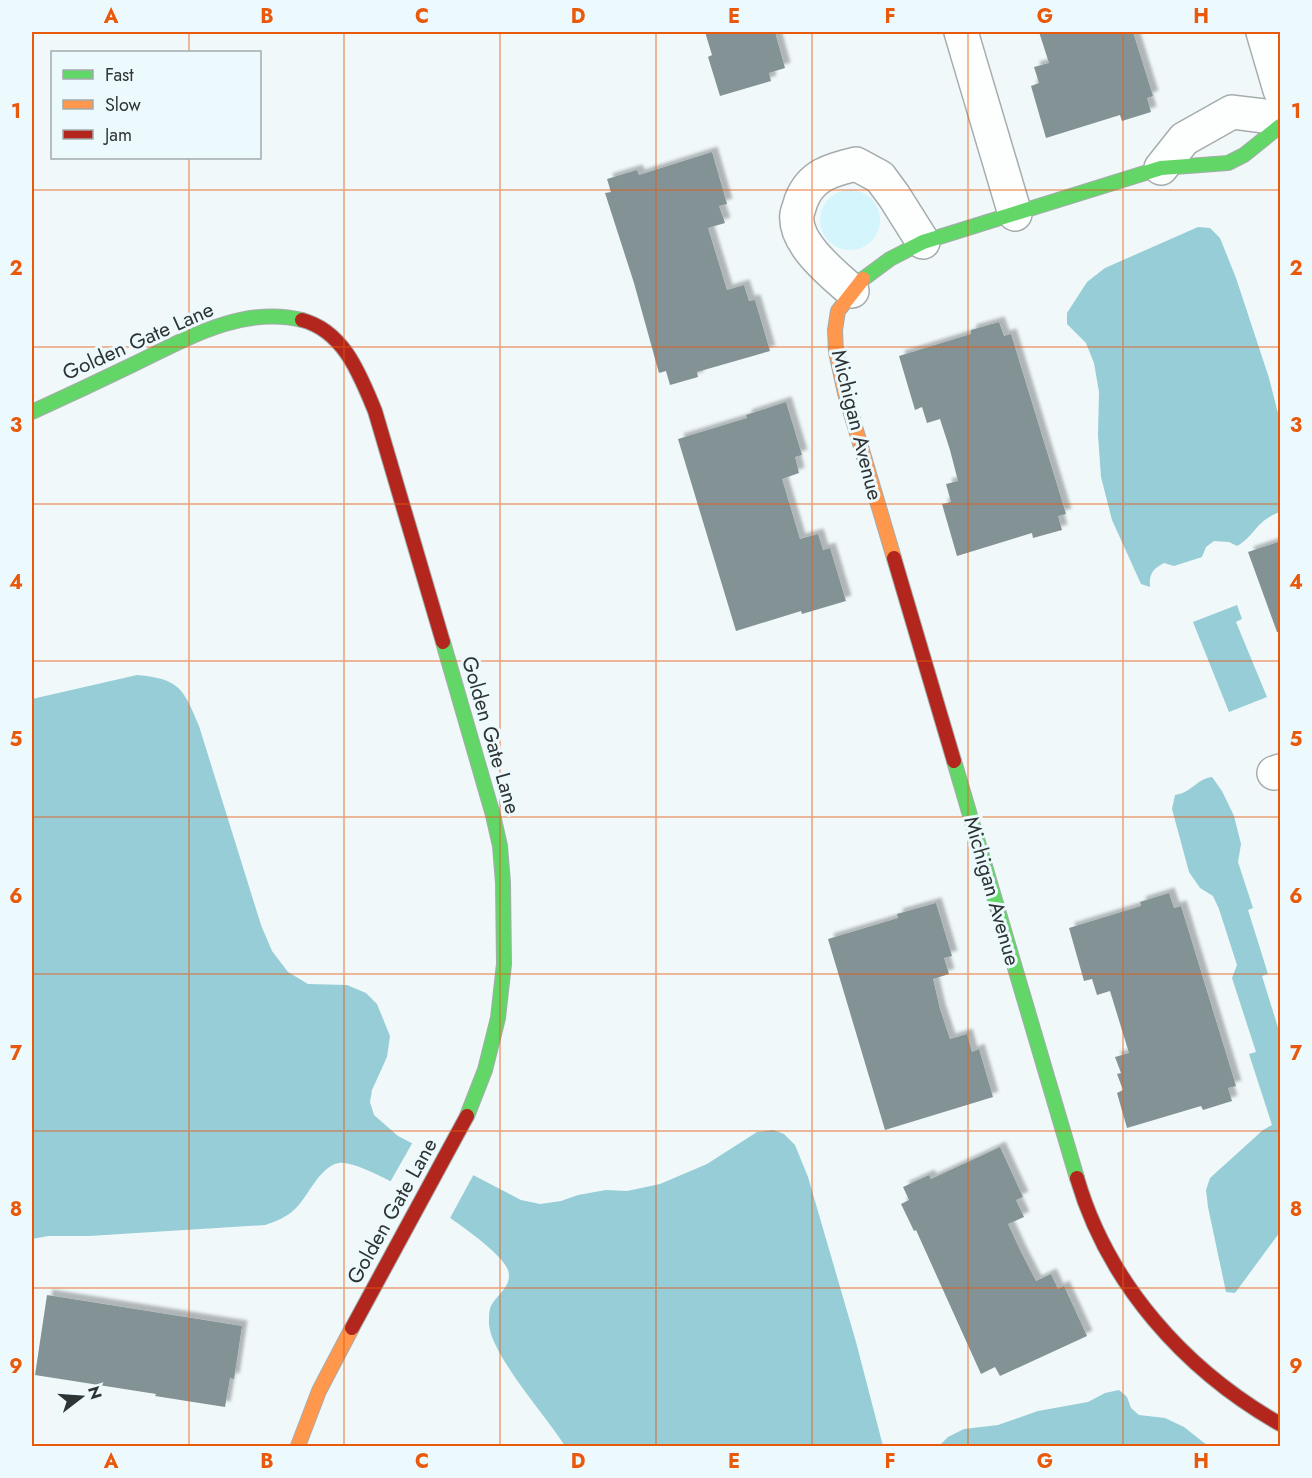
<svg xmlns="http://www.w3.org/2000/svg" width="1312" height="1478" viewBox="0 0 1312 1478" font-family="Jost,sans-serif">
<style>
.green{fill:#d3f5fb}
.water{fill:#96cdd6}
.pier{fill:#f0f8fa}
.building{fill:#839295;filter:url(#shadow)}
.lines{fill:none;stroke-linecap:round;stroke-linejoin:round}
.street-casing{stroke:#a6acac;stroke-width:36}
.fast-casing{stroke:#a6acac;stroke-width:16}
.slow-casing{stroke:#a6acac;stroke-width:16}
.jam-casing{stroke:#a6acac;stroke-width:16}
.street{stroke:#fdfefe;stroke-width:33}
.fast{stroke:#63d668;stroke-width:14}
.slow{stroke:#ff974d;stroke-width:14}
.jam{stroke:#b3261e;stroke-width:14}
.grid{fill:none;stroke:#e8590c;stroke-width:1.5;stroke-opacity:0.55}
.labels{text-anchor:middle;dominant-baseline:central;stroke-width:6;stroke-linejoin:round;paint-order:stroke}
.street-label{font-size:21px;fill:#2e3334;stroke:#edfafd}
.neatline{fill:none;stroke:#e8590c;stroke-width:2}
.grid-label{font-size:20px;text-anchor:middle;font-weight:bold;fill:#e8590c}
</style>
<defs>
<filter id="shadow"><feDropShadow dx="5.5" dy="-5.5" stdDeviation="1.5" flood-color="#0004"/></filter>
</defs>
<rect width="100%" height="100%" fill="#f0f8fa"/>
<!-- green -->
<circle class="green" cx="850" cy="220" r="30"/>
<!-- water -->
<g class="water">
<path d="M1198,227l12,1 10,10 16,40 33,100 11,43v91c-25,9 -24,23 -43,34l-8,-4 -15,-1 -8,6 -4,10 -28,9 -10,-3c-11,6 -15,10 -14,24l-9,-3 -29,-64 -11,-43 -3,-42 1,-43 -5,-29 -8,-20 -19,-19v-11l20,-31 18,-14z"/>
<polygon points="1237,605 1242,619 1236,622 1267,697 1229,712 1193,622"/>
<path d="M137,675c43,4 46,13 62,51l62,199 11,26 16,21 20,12 39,1 19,8 11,11 13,32 -3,21 -15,33 -2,12 4,13 24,21 123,64 19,4 21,-3 17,-6 28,-5 21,1 33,-7 47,-20 50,-32 16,-2 11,4 11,11 13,32 48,165 27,104h-318c-18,-29 -74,-91 -76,-122 0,-5 0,-15 2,-18 6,-12 22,-20 17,-36 -8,-26 -142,-112 -169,-107 -19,3 -30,32 -43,45 -9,9 -19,13 -31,17l-176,11h-41l-16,3v-540z"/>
<path d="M1212,777l10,14 12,25 7,28 -3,18 15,46 -5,2 20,64 -6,2 18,58v198l-45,61 -9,-1 -18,-85 -2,-17 4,-12 53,-48 9,-5 -23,-71 7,-2 -24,-74 5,-13 -18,-56 -6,-13 -13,-8 -11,-16 -17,-63 3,-14c18,-3 21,-16 37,-18z"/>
<polygon points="1119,1390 1127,1397 1131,1408 1139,1415 1165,1418 1184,1427 1208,1446 939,1446 948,1437 964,1429 998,1425 1038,1411 1088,1402 1105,1393"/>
</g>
<!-- pier -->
<polygon class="pier" points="414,1140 475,1172 449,1220 389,1184"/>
<!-- building -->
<g class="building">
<polygon points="705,32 775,32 785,68 769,73 771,81 720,96 708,57 712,55"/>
<polygon points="1039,32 1133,32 1153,96 1147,98 1151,112 1122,121 1120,115 1046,138 1031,86 1039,83 1034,67 1049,63"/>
<polygon points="712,152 727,204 719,206 725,223 708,228 727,290 744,285 749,301 755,300 770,351 697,372 698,377 670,385 666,371 659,373 634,283 605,193 611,192 607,179 637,170 639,175"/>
<polygon points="999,322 1004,336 1011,334 1066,514 1058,516 1062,530 1033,538 1032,533 957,556 942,504 951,502 946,484 958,481 950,450 940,419 927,423 922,407 915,410 899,356 971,334 971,330"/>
<polygon points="786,402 802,455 795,457 799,473 782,479 800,539 818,534 823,550 830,548 846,601 802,614 801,611 736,631 678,439 747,418 746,415"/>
<polygon points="1281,541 1281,632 1277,632 1248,552"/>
<polygon points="1169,893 1174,908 1181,906 1236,1086 1228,1088 1232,1101 1203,1110 1201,1106 1127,1128 1117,1093 1123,1090 1117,1074 1121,1073 1115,1057 1129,1053 1110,991 1097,995 1092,979 1084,981 1069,928 1141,906 1140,902"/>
<polygon points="936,903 952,956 944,958 949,974 933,979 940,1009 950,1039 967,1034 972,1052 979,1049 993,1097 885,1130 828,939 898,918 897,914"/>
<polygon points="1000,1147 1023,1197 1016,1200 1024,1217 1008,1224 1021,1252 1036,1281 1051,1274 1058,1289 1064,1286 1087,1336 1000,1376 995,1367 981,1374 916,1230 914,1231 901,1204 909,1200 903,1187 929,1175 931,1179"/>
<polygon points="47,1295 242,1326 234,1379 230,1378 225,1407 155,1396 156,1394 35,1375"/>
</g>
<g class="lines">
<!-- street casing -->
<g class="street-casing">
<g id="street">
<polyline points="961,32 1015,214"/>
<polyline points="1263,32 1280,90"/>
<polyline points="1161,168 1184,139 1232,112 1280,118"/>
<path d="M852,291c-19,-17 -59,-48 -55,-77 1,-4 3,-9 4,-13 10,-26 30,-31 55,-37l24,13 14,19 29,46"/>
<polyline points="1274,773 1280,771"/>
</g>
</g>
<!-- fast casing -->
<g class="fast-casing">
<g id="fast">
<polyline points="863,279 890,259 923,242 1161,168 1228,163 1244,155 1280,126"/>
<path d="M32,412c33,-15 67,-31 100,-47 52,-25 110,-60 170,-45"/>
<polyline points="443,642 493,815 500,846 503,883 504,964 498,1018 485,1070 467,1116"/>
<polyline points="954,761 1077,1178"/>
</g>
</g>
<!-- slow casing -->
<g class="slow-casing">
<g id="slow">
<polyline points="863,279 838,311 835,330 836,352 845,393 894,558"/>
<polyline points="298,1446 319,1391 352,1328"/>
</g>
</g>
<!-- jam casing -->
<g class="jam-casing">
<g id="jam">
<path d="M302,320c42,11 58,55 73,91l68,231"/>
<polyline points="894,558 954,761"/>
<path d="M1077,1178c31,106 108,192 203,246"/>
<polyline points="352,1328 467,1116"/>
</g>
</g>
<!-- street -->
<use href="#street" class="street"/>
<!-- fast -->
<use href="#fast" class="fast"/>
<!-- slow -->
<use href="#slow" class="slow"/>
<!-- jam -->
<use href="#jam" class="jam"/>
</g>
<!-- grid -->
<path class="grid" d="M189,32v20M344,32v1414M500,32v1414M656,32v1414M812,32v1414M968,32v1414M1123,32v1414M189,158v1288M32,190h1248M32,347h1248M32,504h1248M32,661h1248M32,817h1248M32,974h1248M32,1131h1248M32,1288h1248"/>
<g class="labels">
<!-- street labels -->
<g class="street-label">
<text transform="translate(138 341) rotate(-24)">Golden Gate Lane</text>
<text transform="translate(857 425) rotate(76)">Michigan Avenue</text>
<text transform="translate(491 735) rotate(74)">Golden Gate Lane</text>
<text transform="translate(992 891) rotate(74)">Michigan Avenue</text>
<text transform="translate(392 1211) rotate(-61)">Golden Gate Lane</text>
</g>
</g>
<!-- border -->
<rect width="1312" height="1478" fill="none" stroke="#edfafd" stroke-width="66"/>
<!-- legend -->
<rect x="51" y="51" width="210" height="108" fill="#edfafd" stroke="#a1aaad" stroke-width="1.5"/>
<rect x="63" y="70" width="30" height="9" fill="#63d668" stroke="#a1aaad" stroke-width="1.5"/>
<text x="105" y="81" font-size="18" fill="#2e3334">Fast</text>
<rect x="63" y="100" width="30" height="9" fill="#ff974d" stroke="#a1aaad" stroke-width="1.5"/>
<text x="105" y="111" font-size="18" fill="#2e3334">Slow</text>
<rect x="63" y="130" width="30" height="9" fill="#b3261e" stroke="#a1aaad" stroke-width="1.5"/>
<text x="105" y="141" font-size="18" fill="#2e3334">Jam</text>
<!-- north arrow -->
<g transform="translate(81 1397) rotate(73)" stroke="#edfafd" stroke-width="4.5" paint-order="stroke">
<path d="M0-4.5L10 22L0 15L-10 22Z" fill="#2e3334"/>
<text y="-9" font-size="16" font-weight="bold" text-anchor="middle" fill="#2e3334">N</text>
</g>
<rect x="33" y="33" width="1246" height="1412" class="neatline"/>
<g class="grid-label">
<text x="111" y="23">A</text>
<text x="267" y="23">B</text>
<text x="422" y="23">C</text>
<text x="578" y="23">D</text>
<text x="734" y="23">E</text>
<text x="890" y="23">F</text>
<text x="1045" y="23">G</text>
<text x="1201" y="23">H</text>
<text x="16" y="118">1</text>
<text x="1296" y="118">1</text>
<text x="16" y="275">2</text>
<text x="1296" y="275">2</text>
<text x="16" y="432">3</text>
<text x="1296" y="432">3</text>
<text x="16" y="589">4</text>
<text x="1296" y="589">4</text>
<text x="16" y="746">5</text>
<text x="1296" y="746">5</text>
<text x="16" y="903">6</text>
<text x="1296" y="903">6</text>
<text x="16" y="1060">7</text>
<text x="1296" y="1060">7</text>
<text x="16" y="1216">8</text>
<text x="1296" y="1216">8</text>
<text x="16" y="1373">9</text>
<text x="1296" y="1373">9</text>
<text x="111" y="1468">A</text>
<text x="267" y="1468">B</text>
<text x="422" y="1468">C</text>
<text x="578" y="1468">D</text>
<text x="734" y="1468">E</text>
<text x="890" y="1468">F</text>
<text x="1045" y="1468">G</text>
<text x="1201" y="1468">H</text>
</g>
</svg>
